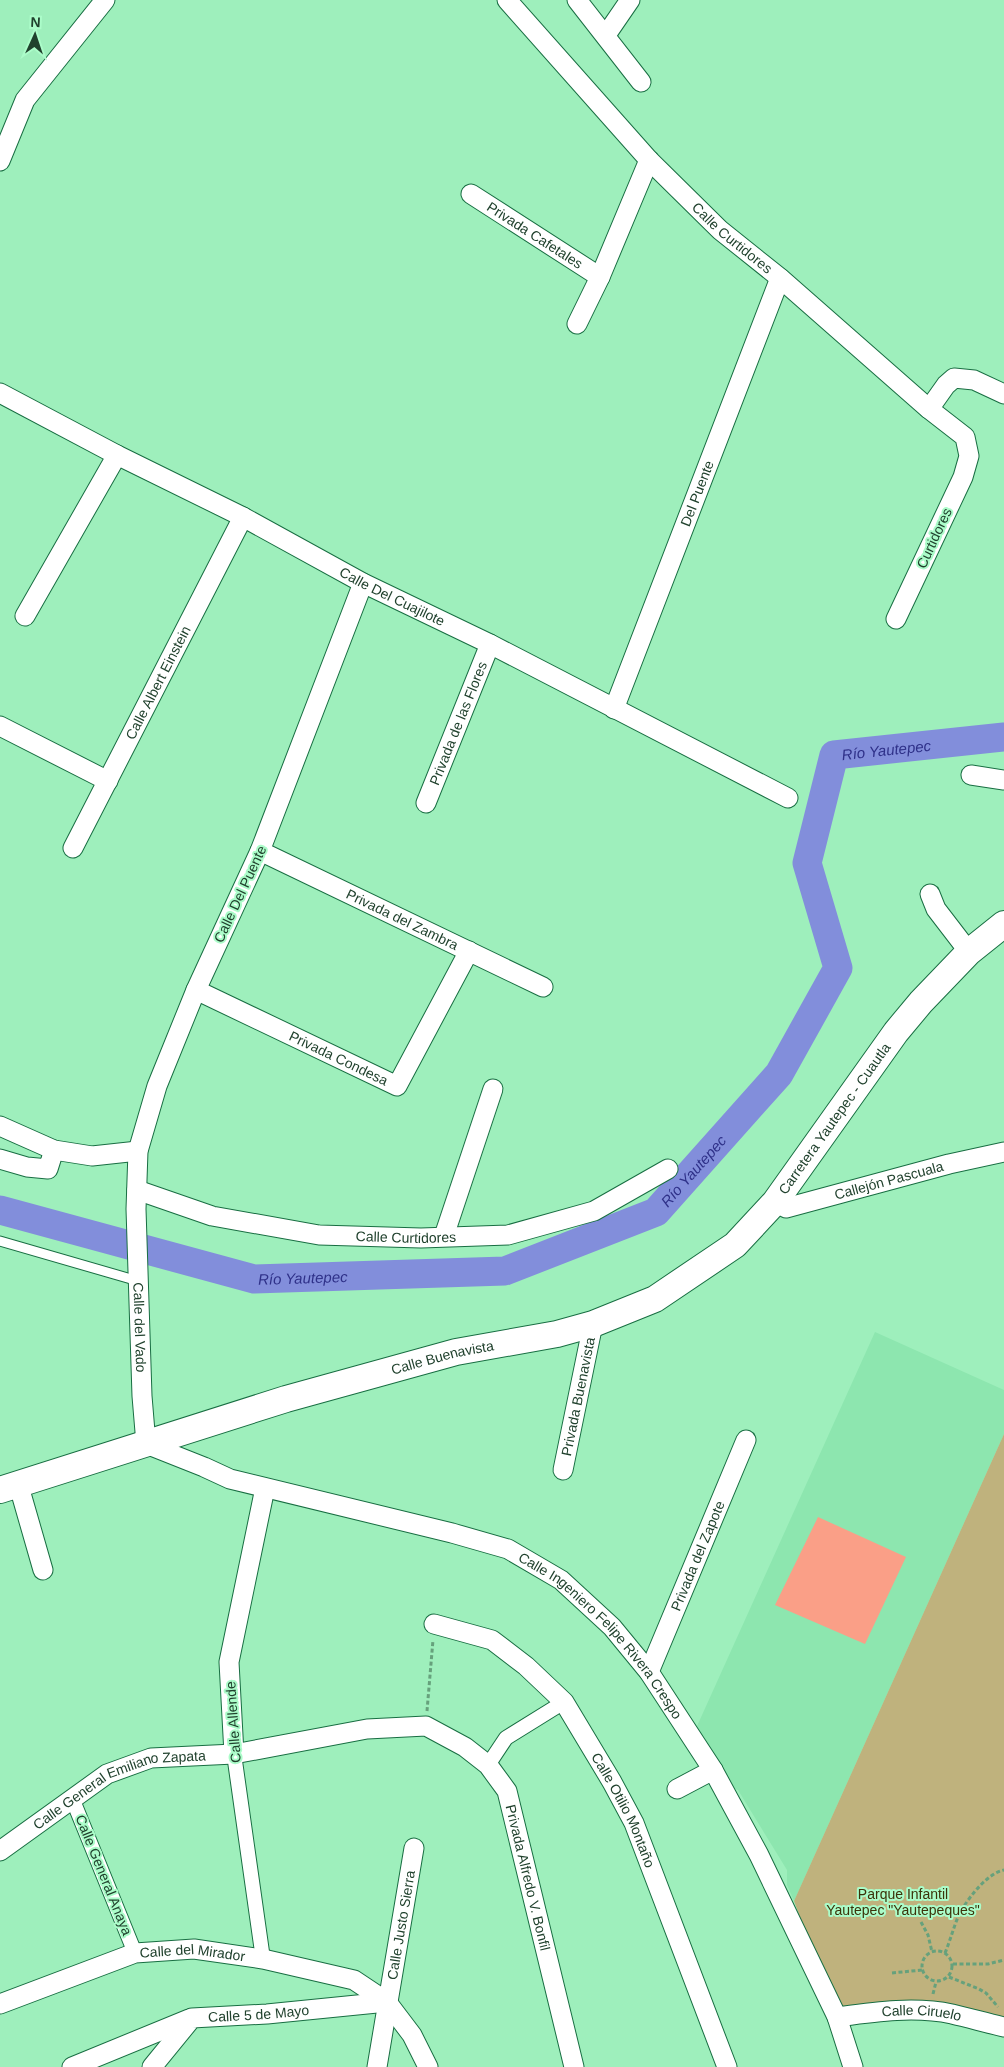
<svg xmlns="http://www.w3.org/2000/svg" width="1004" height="2067" viewBox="0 0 1004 2067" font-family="Helvetica,sans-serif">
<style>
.built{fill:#8de6af}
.green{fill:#bfb27d}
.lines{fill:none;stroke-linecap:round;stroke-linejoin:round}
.river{stroke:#828edb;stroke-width:29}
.building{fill:#fa9f87}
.service-casing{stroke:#186e42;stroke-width:11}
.pedestrian-casing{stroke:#186e42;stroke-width:16}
.minor-casing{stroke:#186e42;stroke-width:21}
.secondary-casing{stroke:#186e42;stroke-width:28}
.path{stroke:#66a17c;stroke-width:3;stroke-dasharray:4 2.5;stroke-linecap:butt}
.service{stroke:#fff;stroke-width:9}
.pedestrian{stroke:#fff;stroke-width:14}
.minor{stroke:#fff;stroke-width:19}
.secondary{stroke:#fff;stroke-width:26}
.labels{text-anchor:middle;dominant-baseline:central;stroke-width:4;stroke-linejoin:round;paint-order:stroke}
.street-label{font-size:14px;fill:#20412d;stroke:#abfcc9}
.park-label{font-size:14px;fill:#3c330a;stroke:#abfcc9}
.water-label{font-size:15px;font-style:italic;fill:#2f3189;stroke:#abfcc9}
</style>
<rect width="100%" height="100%" fill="#9eefbc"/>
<!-- built -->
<polygon class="built" points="875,1332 1004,1390 1004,1434 794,1901 787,1885 787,1870 738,1790 724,1785 693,1735"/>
<!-- green -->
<polygon class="green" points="1004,1434 1004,2027 953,2014 837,2017 794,1901"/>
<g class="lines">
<!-- river -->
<path class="river" id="s1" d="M0,1210l254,69 251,-8 151,-59 123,-138 59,-106 -31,-105 27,-108 170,-18"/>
</g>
<!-- building -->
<polygon class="building" points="818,1517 906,1557 865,1644 775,1605"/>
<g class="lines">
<!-- service casing -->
<g class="service-casing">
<polyline id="service" points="0,1241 138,1281"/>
</g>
<!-- pedestrian casing -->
<g class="pedestrian-casing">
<g id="pedestrian">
<polyline points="234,1754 263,1959"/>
<polyline points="488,1765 506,1738 564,1702"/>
<polyline points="72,1798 135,1953"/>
</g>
</g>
<!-- minor casing -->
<g class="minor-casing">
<g id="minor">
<path id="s2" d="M507,0l142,160 71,70 60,48 149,131 36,28 4,19 -6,21 -67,142"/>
<polyline points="577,0 641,82"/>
<polyline points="606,35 630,0"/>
<polyline points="0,161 25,100 105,0"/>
<path id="s3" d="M471,194l129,83"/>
<polyline points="577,324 600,277 649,160"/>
<path id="s4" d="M0,393l117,62 126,62 120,66 127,61 298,154"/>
<polyline points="929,409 946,385 954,378 974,380 1004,394"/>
<path id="s5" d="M363,583l-103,268 -64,139 -39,96 -19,65 -2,58 6,187 4,48 58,23 26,12 222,54 56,16 53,31 51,47 37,45 64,98 46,85 78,162 16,50"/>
<polyline points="25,616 117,455"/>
<path id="s6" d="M614,709l166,-431"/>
<polyline points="0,726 108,781"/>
<polyline points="971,775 1004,780"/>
<path id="s7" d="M426,803l64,-159"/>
<path id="s8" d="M73,848l170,-331"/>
<path id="s9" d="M260,851l283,136"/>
<polyline points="930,894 936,909 969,952"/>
<path id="s10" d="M196,990l201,96 72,-135"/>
<polyline points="0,1126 54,1150 92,1156 138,1151"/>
<polyline points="0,1159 27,1167 48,1169 54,1150"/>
<path id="s11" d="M137,1190l75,26 107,19 102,3 87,-3 86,-24 74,-42"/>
<path id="s12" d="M775,1202l11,6 163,-44 55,-12"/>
<polyline points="444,1236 493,1089"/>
<path id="s13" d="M563,1470l30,-146"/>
<polyline points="18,1483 43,1570"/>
<path id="s14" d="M434,1624l58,16 34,26 38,36 48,80 22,41 93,244"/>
<path id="s15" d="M649,1672l97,-232"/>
<polyline points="234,1754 229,1662 265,1488"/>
<polyline points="677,1789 713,1770"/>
<path id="s16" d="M0,1851l107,-77 44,-16 83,-4 133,-25 59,-3 39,21 23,18 19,26 67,276"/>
<path id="s17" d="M0,2004l135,-51 59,-4 69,10 91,21 33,22 25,33 16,32"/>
<path id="s18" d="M837,2017c37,-5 77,-11 115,-3 17,4 35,9 52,13"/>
<polyline points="72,2067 189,2019"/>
<path id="s19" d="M152,2067l40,-49 75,-4 120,-12"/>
<path id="s20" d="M377,2067l37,-219"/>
</g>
</g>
<!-- secondary casing -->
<g class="secondary-casing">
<g id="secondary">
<path id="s21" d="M0,1490l286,-91 170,-47 101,-18 36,-10 62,-25 80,-54 40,-43 121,-170 25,-30 48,-50 35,-28"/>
</g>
</g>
<!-- path -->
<g class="path">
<polyline points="427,1711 433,1640"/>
<polyline points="921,1922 928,1935 932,1952"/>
<circle cx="937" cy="1966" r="15"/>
<path d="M945,1953c6,-14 10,-32 17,-44 9,-14 26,-36 42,-39"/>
<polyline points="953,1964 988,1964 1004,1960"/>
<polyline points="892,1973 922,1970"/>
<polyline points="949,1977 979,1989 986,1993 998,2007"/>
<polyline points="933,1994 936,1982"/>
</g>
<!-- service -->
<use href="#service" class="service"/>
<!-- pedestrian -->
<use href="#pedestrian" class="pedestrian"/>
<!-- minor -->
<use href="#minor" class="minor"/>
<!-- secondary -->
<use href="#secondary" class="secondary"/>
</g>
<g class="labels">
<!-- street labels -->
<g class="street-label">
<text stroke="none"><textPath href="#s3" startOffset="76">Privada Cafetales</textPath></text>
<text stroke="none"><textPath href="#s2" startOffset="328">Calle Curtidores</textPath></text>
<text stroke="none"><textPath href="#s6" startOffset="231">Del Puente</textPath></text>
<text transform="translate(934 538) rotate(-65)">Curtidores</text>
<text stroke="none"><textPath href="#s4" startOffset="442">Calle Del Cuajilote</textPath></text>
<text stroke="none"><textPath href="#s8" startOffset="186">Calle Albert Einstein</textPath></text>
<text stroke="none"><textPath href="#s7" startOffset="86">Privada de las Flores</textPath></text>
<text transform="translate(240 894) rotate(-65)">Calle Del Puente</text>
<text stroke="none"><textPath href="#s9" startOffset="158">Privada del Zambra</textPath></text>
<text stroke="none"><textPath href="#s10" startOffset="158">Privada Condesa</textPath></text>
<text stroke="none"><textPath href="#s21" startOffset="941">Carretera Yautepec - Cuautla</textPath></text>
<text stroke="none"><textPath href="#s12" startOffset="119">Callejón Pascuala</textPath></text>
<text stroke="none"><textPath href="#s11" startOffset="275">Calle Curtidores</textPath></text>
<text stroke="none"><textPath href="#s5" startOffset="788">Calle del Vado</textPath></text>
<text stroke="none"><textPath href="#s21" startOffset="462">Calle Buenavista</textPath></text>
<text stroke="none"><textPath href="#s13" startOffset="75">Privada Buenavista</textPath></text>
<text stroke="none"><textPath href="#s15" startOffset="126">Privada del Zapote</textPath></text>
<text stroke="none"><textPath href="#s5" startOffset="1411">Calle Ingeniero Felipe Rivera Crespo</textPath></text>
<text transform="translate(233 1722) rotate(-94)">Calle Allende</text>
<text stroke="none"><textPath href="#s16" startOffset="138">Calle General Emiliano Zapata</textPath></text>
<text stroke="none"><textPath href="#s14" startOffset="279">Calle Otilio Montaño</textPath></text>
<text transform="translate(104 1875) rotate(68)">Calle General Anaya</text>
<text stroke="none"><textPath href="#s16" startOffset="651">Privada Alfredo V. Bonfil</textPath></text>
<text stroke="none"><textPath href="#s20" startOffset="144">Calle Justo Sierra</textPath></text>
<text stroke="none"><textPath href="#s17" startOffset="202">Calle del Mirador</textPath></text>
<text stroke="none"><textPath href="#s19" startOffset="130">Calle 5 de Mayo</textPath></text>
<text stroke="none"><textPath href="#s18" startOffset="85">Calle Ciruelo</textPath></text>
</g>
<!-- park labels -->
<g class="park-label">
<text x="903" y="1894">Parque Infantil<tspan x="903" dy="16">Yautepec "Yautepeques"</tspan></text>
</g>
<!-- water labels -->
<g class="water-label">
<text stroke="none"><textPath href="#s1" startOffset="1256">Río Yautepec</textPath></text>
<text stroke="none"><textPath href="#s1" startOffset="732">Río Yautepec</textPath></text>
<text stroke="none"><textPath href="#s1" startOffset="312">Río Yautepec</textPath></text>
</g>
</g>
<!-- north arrow -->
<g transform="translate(35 35) rotate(3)" stroke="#abfcc9" stroke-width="4" paint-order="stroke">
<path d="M0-4L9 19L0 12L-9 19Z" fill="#20412d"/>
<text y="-8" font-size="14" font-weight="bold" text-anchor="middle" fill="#20412d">N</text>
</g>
</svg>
